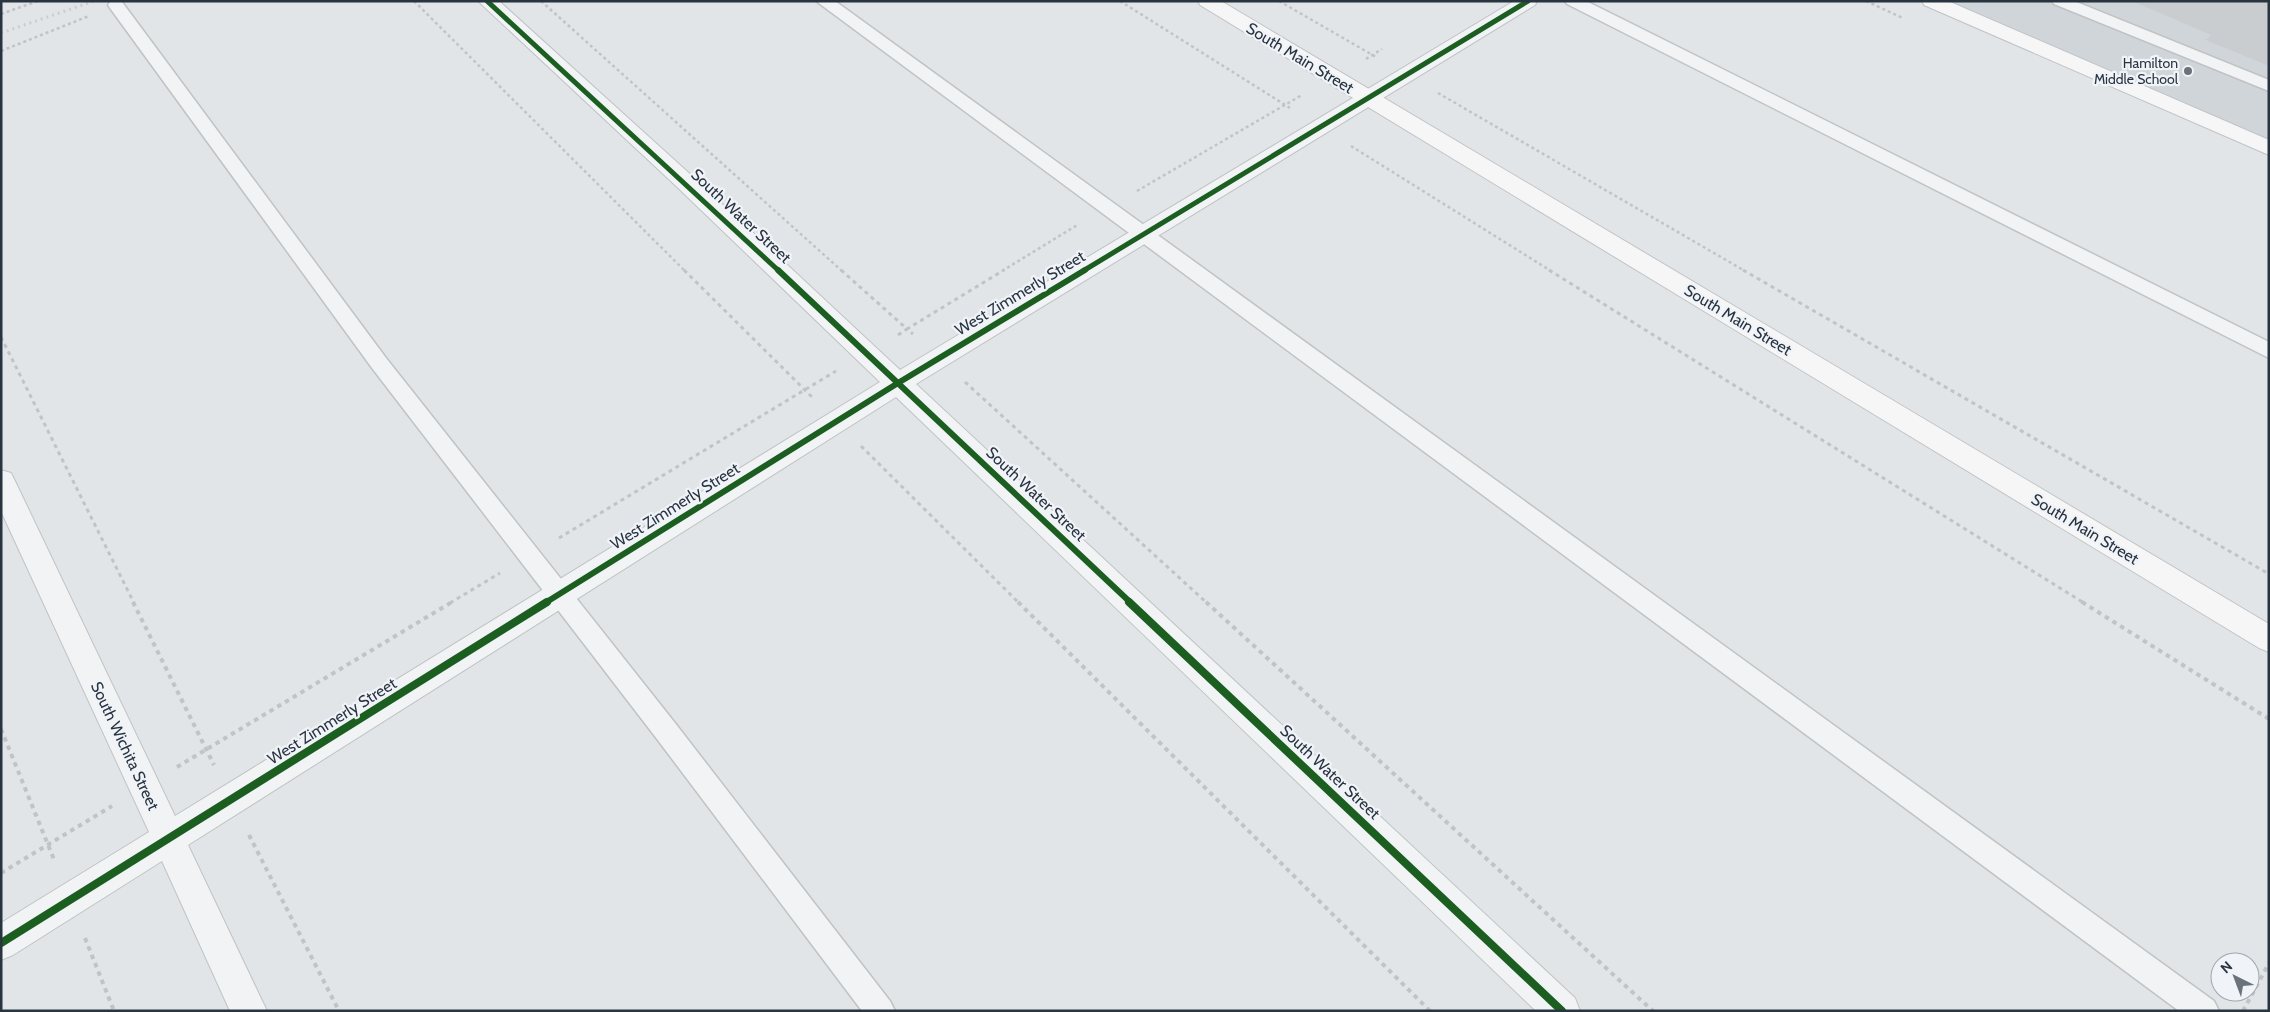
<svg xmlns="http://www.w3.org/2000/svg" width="2270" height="1012" viewBox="0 0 2270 1012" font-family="Cabin,sans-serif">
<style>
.built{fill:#d0d5da}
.building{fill:#cacdcf}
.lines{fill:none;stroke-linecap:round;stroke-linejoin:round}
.lane-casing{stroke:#c0c3c5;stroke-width:3}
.street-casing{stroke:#c0c3c5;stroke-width:2}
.secondary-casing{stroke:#c0c3c5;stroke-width:2}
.path-far2{stroke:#c1c4c7;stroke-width:2.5;stroke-dasharray:3 3;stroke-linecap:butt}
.path-far1{stroke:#c1c4c7;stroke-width:3;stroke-dasharray:4 4;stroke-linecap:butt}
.path{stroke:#c1c4c7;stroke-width:4;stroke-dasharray:4.5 4.5;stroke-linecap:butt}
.lane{fill:#f1f3f4;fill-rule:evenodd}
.street{fill:#f1f3f4;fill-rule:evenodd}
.secondary{fill:#f6f6f6;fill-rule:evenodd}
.rail{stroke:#cbcdcf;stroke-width:3;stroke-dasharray:2 4;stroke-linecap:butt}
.cycleway-far2-casing{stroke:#f0f3f7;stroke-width:8}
.cycleway-far1-casing{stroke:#f0f3f7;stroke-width:9}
.cycleway-casing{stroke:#f0f3f7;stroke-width:11}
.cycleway-far2{stroke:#1b5e20;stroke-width:5}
.cycleway-far1{stroke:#1b5e20;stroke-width:6}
.cycleway{stroke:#1b5e20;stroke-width:8}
.poi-dot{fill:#6a727b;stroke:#f0f3f7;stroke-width:2}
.labels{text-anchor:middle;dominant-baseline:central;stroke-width:4.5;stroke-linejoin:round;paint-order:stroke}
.far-poi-label{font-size:14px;fill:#293441;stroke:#f0f3f7;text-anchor:end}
.street-label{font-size:16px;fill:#293441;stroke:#f0f3f7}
</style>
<rect width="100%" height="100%" fill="#e2e5e7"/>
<!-- built -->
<polygon class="built" points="1948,1 2269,1 2269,140"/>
<!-- building -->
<polygon class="building" points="2132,1 2269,1 2269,66 2206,40 2211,35"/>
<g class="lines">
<!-- lane casing -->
<g class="lane-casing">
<g id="lane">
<polygon points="816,1 835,1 2214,1001 2219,1011 2179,1011"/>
<polygon points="1565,1 1586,1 2269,342 2269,358 1567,4"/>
<polygon points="2052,1 2074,1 2269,80 2269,91 2054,4"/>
<polygon points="110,2 122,2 386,358 675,723 890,1001 895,1011 862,1011 657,739 372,368 110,8 108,5"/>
</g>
</g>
<!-- street casing -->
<g class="street-casing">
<polygon id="street" points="478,1 499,1 691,175 900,370 1514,1 1537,1 1535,5 916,384 1575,998 1580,1011 1536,1011 896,397 188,845 267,1011 230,1011 162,861 13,955 1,960 1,923 149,832 1,511 1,470 11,473 15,481 175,816 880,382 675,185"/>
</g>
<!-- secondary casing -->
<g class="secondary-casing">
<g id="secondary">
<polygon points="1198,1 1221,1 2269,624 2269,652 2259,648 1200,5"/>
<polygon points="1922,1 1948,1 2269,140 2269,155 1924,5"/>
</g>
</g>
<!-- path-far2 -->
<g class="path-far2">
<polyline points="414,1 685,271"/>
<polyline points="541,1 842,271"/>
<polyline points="1120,1 1290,108"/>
<polyline points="1279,1 1376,57"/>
<polyline points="1866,1 1903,18"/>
<polyline points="1,14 38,1"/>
<polyline points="1,51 89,16"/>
<polyline points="1366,59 1382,49"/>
<polyline points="1438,93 1745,271"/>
<polyline points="1351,146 1551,271"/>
<polyline points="1137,191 1302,95"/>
<polyline points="1002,271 1079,224"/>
</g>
<!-- path-far1 -->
<g class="path-far1">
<polyline points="684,270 812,397"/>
<polyline points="841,270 907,329 1004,270"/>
<polyline points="1549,270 2084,603"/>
<polyline points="1743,270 2269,574"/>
<polyline points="898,335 907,329 913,334"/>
<polyline points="1,337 134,603"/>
<polyline points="965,382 1207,603"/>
<polyline points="861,446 1019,603"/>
<polyline points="559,538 836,371"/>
<polyline points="450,603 500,573"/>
</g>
<!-- path -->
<g class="path">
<polyline points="133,602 214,765"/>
<polyline points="1018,602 1430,1011"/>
<polyline points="1206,602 1653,1011"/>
<polyline points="2082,602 2269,719"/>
<polyline points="1,729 55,862"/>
<polyline points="177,767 452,602"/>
<polyline points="249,835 339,1011"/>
<polyline points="1,873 112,806"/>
<polyline points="85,938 114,1011"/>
<polyline points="2243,1011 2269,963"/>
</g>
<!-- lane -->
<use href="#lane" class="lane"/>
<!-- street -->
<use href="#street" class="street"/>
<!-- secondary -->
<use href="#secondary" class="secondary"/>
<!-- rail -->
<polyline class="rail" points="1,33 94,1"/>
<!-- cycleway-far2 casing -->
<g class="cycleway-far2-casing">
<g id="cycleway-far2">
<polyline points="487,1 779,271"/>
<polyline points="1083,271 1528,1"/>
</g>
</g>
<!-- cycleway-far1 casing -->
<g class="cycleway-far1-casing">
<g id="cycleway-far1">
<polyline points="778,270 1131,603"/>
<polyline points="545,603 898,383 1085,270"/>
</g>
</g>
<!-- cycleway casing -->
<g class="cycleway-casing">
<g id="cycleway">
<polyline points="1129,602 1562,1011"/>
<polyline points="1,943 547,602"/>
</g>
</g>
<!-- cycleway-far2 -->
<use href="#cycleway-far2" class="cycleway-far2"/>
<!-- cycleway-far1 -->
<use href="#cycleway-far1" class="cycleway-far1"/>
<!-- cycleway -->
<use href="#cycleway" class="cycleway"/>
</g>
<!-- markers -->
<circle class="poi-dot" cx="2188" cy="71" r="5"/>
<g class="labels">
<!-- far-poi labels -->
<g class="far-poi-label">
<text x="2178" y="63">Hamilton<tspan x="2178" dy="16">Middle School</tspan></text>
</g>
<!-- street labels -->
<g class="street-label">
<text transform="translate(1300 58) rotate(31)">South Main Street</text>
<text transform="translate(741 216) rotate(43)">South Water Street</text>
<text transform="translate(1020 293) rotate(-31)">West Zimmerly Street</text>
<text transform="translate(1738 320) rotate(31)">South Main Street</text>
<text transform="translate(1036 494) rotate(43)">South Water Street</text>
<text transform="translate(675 506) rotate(-32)">West Zimmerly Street</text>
<text transform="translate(2085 529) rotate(31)">South Main Street</text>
<text transform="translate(332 721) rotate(-32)">West Zimmerly Street</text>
<text transform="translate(125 746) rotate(65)">South Wichita Street</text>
<text transform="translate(1330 772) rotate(43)">South Water Street</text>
</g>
</g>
<!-- border -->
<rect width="2270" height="1012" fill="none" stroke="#293441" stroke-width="5"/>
<!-- north arrow -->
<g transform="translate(2235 977) rotate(318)"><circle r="24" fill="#f0f3f7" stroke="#a0a7ae"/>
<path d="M0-4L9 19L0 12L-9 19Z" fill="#6a727b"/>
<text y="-8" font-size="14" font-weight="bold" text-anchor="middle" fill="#293441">N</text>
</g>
</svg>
